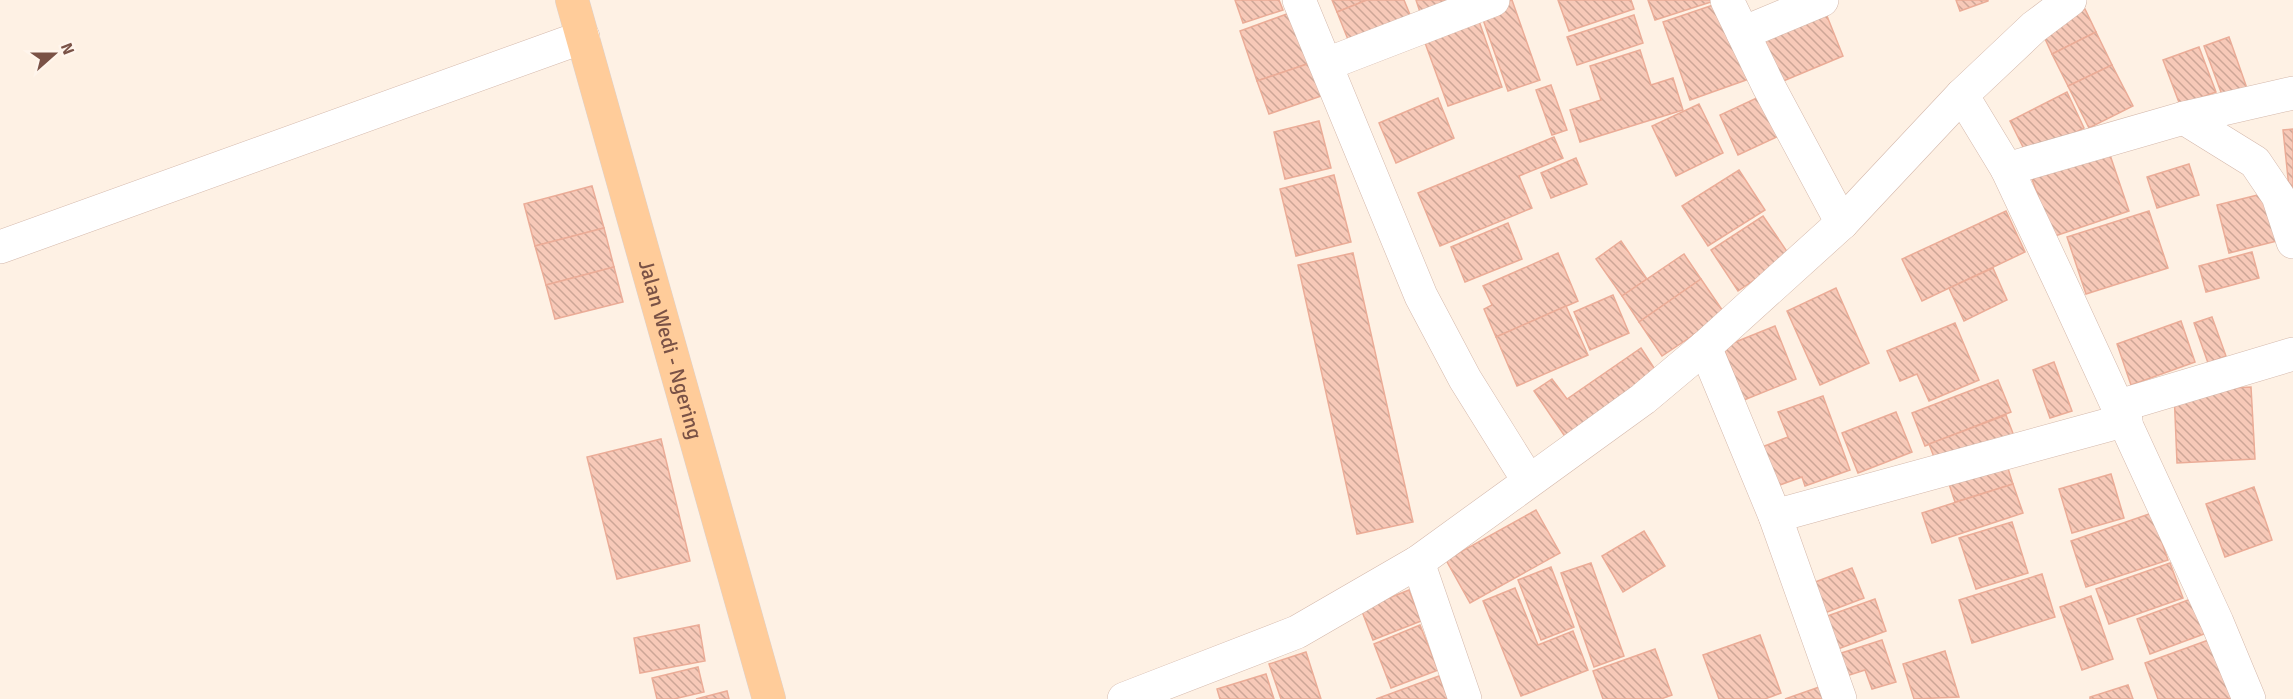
<svg xmlns="http://www.w3.org/2000/svg" width="2293" height="699" viewBox="0 0 2293 699" font-family="Signika,sans-serif">
<style>
.building{fill:url(#building-back-hatch);stroke:#ebac97;stroke-width:1.5}
.lines{fill:none;stroke-linecap:round;stroke-linejoin:round}
.minor-casing{stroke:#d4b8ab;stroke-width:34}
.major-casing{stroke:#dcd2cf;stroke-width:34}
.minor{stroke:#fff;stroke-width:33}
.major{stroke:#ffcc9a;stroke-width:33}
.labels{text-anchor:middle;dominant-baseline:central;stroke-width:5;stroke-linejoin:round;paint-order:stroke}
.street-label{font-size:21px;fill:#7a5246;stroke:#fff5ec}
</style>
<defs>
<pattern id="building-back-hatch" width="6" height="6" patternUnits="userSpaceOnUse" patternTransform="scale(1.5)"><rect width="6" height="6" fill="#f7c9b8"/><path d="M-1 5l2 2M0 0l6 6M5-1l2 2" fill="none" stroke="#cda697"/></pattern>
</defs>
<rect width="100%" height="100%" fill="#fef1e4"/>
<!-- building -->
<g class="building">
<polygon points="1235,0 1279,0 1283,10 1243,23"/>
<polygon points="1332,0 1367,0 1337,12"/>
<polygon points="1367,0 1404,0 1413,22 1351,47 1337,12"/>
<polygon points="1416,0 1478,0 1423,21"/>
<polygon points="1512,0 1540,80 1508,91 1480,11"/>
<polygon points="1558,0 1631,0 1634,9 1569,31"/>
<polygon points="1648,0 1717,0 1655,20"/>
<polygon points="1956,0 1988,0 1988,1 1960,11"/>
<polygon points="1722,2 1749,79 1690,100 1663,22"/>
<polygon points="2085,9 2096,32 2052,54 2041,30"/>
<polygon points="1295,11 1313,62 1257,81 1240,31"/>
<polygon points="1825,11 1843,56 1781,82 1763,36"/>
<polygon points="1634,15 1643,43 1577,65 1567,37"/>
<polygon points="1479,21 1502,87 1448,106 1424,40"/>
<polygon points="2096,32 2112,65 2068,86 2052,54"/>
<polygon points="2229,37 2249,94 2225,103 2204,46"/>
<polygon points="2199,47 2216,92 2180,105 2163,60"/>
<polygon points="1640,50 1651,85 1673,78 1683,110 1580,142 1570,110 1601,100 1590,66"/>
<polygon points="1313,62 1324,95 1269,114 1257,81"/>
<polygon points="2112,65 2133,106 2089,128 2068,86"/>
<polygon points="1551,85 1567,130 1552,135 1536,90"/>
<polygon points="2067,92 2084,128 2028,157 2010,121"/>
<polygon points="1761,96 1779,136 1738,155 1720,115"/>
<polygon points="1438,98 1454,138 1396,163 1379,123"/>
<polygon points="1699,104 1723,153 1676,176 1652,126"/>
<polygon points="1319,121 1331,168 1285,179 1274,132"/>
<polygon points="2293,129 2293,187 2289,188 2283,130"/>
<polygon points="1554,137 1563,158 1519,176 1532,208 1440,246 1418,193"/>
<polygon points="2108,149 2129,211 2052,237 2031,176"/>
<polygon points="1576,158 1587,184 1551,198 1541,173"/>
<polygon points="2189,164 2199,195 2157,208 2147,177"/>
<polygon points="1739,170 1765,210 1708,246 1682,206"/>
<polygon points="1334,175 1351,242 1296,256 1280,189"/>
<polygon points="592,186 604,228 535,246 524,204"/>
<polygon points="2270,192 2281,240 2229,253 2217,205"/>
<polygon points="2006,211 2025,252 1922,301 1902,259"/>
<polygon points="2149,211 2168,268 2086,294 2067,237"/>
<polygon points="1763,216 1790,256 1738,291 1711,250"/>
<polygon points="1508,223 1522,259 1465,282 1451,247"/>
<polygon points="604,228 614,267 546,285 535,246"/>
<polygon points="1621,241 1647,279 1622,296 1596,259"/>
<polygon points="2252,252 2259,278 2206,292 2199,266"/>
<polygon points="1353,253 1413,522 1357,534 1298,265"/>
<polygon points="1558,253 1578,301 1496,337 1484,309 1492,305 1483,286"/>
<polygon points="1684,254 1701,279 1639,322 1622,296"/>
<polygon points="614,267 623,302 555,319 546,285"/>
<polygon points="1993,268 2007,300 1964,321 1949,288"/>
<polygon points="1701,279 1725,314 1662,356 1639,322"/>
<polygon points="1836,288 1869,363 1820,385 1787,311"/>
<polygon points="1613,295 1629,333 1590,350 1574,312"/>
<polygon points="1566,306 1588,355 1517,386 1496,337"/>
<polygon points="2212,317 2226,356 2208,363 2194,323"/>
<polygon points="2181,321 2195,362 2131,385 2117,344"/>
<polygon points="1955,323 1979,380 1929,401 1917,374 1900,381 1887,351"/>
<polygon points="1775,326 1796,379 1744,400 1723,347"/>
<polygon points="1641,348 1658,374 1566,438 1534,391 1552,379 1567,399"/>
<polygon points="2054,362 2072,411 2050,418 2033,370"/>
<polygon points="1998,380 2011,412 1925,446 1912,413"/>
<polygon points="2251,387 2255,459 2177,463 2174,391"/>
<polygon points="1823,396 1850,470 1805,486 1802,477 1777,486 1762,447 1788,437 1778,412"/>
<polygon points="1896,412 1912,452 1858,473 1842,433"/>
<polygon points="2006,415 2014,436 1937,465 1929,444"/>
<polygon points="661,439 690,561 617,579 587,457"/>
<polygon points="2006,462 2013,484 1955,502 1948,481"/>
<polygon points="2111,474 2124,518 2072,533 2059,489"/>
<polygon points="2013,484 2023,513 1932,543 1922,513"/>
<polygon points="2254,487 2272,540 2225,557 2206,504"/>
<polygon points="1536,510 1560,553 1470,603 1446,560"/>
<polygon points="2152,513 2168,560 2086,587 2071,541"/>
<polygon points="2012,522 2028,573 1976,589 1959,538"/>
<polygon points="1644,531 1665,566 1623,592 1602,556"/>
<polygon points="1591,563 1624,656 1594,667 1561,573"/>
<polygon points="2170,563 2183,598 2109,624 2096,589"/>
<polygon points="1551,567 1574,627 1541,640 1518,580"/>
<polygon points="1852,568 1864,598 1822,614 1810,584"/>
<polygon points="2042,574 2055,617 1972,643 1959,600"/>
<polygon points="1515,588 1538,645 1573,631 1588,670 1521,696 1483,601"/>
<polygon points="1409,590 1421,621 1373,640 1361,609"/>
<polygon points="2091,596 2113,659 2082,670 2060,607"/>
<polygon points="2199,596 2212,631 2150,654 2137,619"/>
<polygon points="1875,599 1886,631 1830,652 1819,619"/>
<polygon points="699,625 705,661 640,673 634,638"/>
<polygon points="1420,625 1438,670 1391,688 1374,644"/>
<polygon points="1760,635 1781,693 1765,699 1719,699 1703,655"/>
<polygon points="2214,638 2232,699 2158,699 2145,663"/>
<polygon points="1882,640 1896,682 1872,689 1865,670 1840,678 1832,656"/>
<polygon points="1655,649 1672,695 1661,699 1603,699 1593,671"/>
<polygon points="1945,651 1959,697 1914,699 1903,664"/>
<polygon points="1306,652 1321,699 1281,699 1269,664"/>
<polygon points="698,667 704,692 674,699 657,699 652,678"/>
<polygon points="1266,674 1274,699 1220,699 1217,689"/>
<polygon points="1439,676 1448,699 1376,699"/>
<polygon points="1825,685 1830,699 1785,699"/>
<polygon points="2128,685 2133,699 2090,699 2090,697"/>
<polygon points="727,691 729,699 696,699"/>
</g>
<g class="lines">
<!-- minor casing -->
<g class="minor-casing">
<g id="minor">
<polyline points="1299,0 1421,296 1465,379 1528,480"/>
<polyline points="1727,0 1769,87 1842,223"/>
<polyline points="1743,33 1822,0"/>
<polyline points="1327,64 1493,0"/>
<polyline points="1962,95 2007,169 2064,290 2217,622 2249,699"/>
<polyline points="2184,118 2255,162 2278,196 2293,242"/>
<polyline points="2007,169 2184,118 2293,93"/>
<polyline points="0,247 583,37"/>
<polyline points="1705,347 1775,516 1840,699"/>
<polyline points="2119,406 2293,354"/>
<polyline points="1775,516 2126,420"/>
<polyline points="1418,562 1465,699"/>
<polyline points="1124,699 1297,632 1418,562 1643,399 1705,347 1842,223 1962,95 2034,27 2070,0"/>
</g>
</g>
<!-- major casing -->
<g class="major-casing">
<g id="major">
<path id="s1" d="M572,0l197,699"/>
</g>
</g>
<!-- minor -->
<use href="#minor" class="minor"/>
<!-- major -->
<use href="#major" class="major"/>
</g>
<g class="labels">
<!-- street labels -->
<g class="street-label">
<text stroke="none"><textPath href="#s1" startOffset="363">Jalan Wedi - Ngering</textPath></text>
</g>
</g>
<!-- north arrow -->
<g transform="translate(54 54) rotate(69)" stroke="#fff5ec" stroke-width="4.5" paint-order="stroke">
<path d="M0-4.5L10 22L0 15L-10 22Z" fill="#7a5246"/>
<text y="-9" font-size="16" font-weight="bold" text-anchor="middle" fill="#7a5246">N</text>
</g>
</svg>
